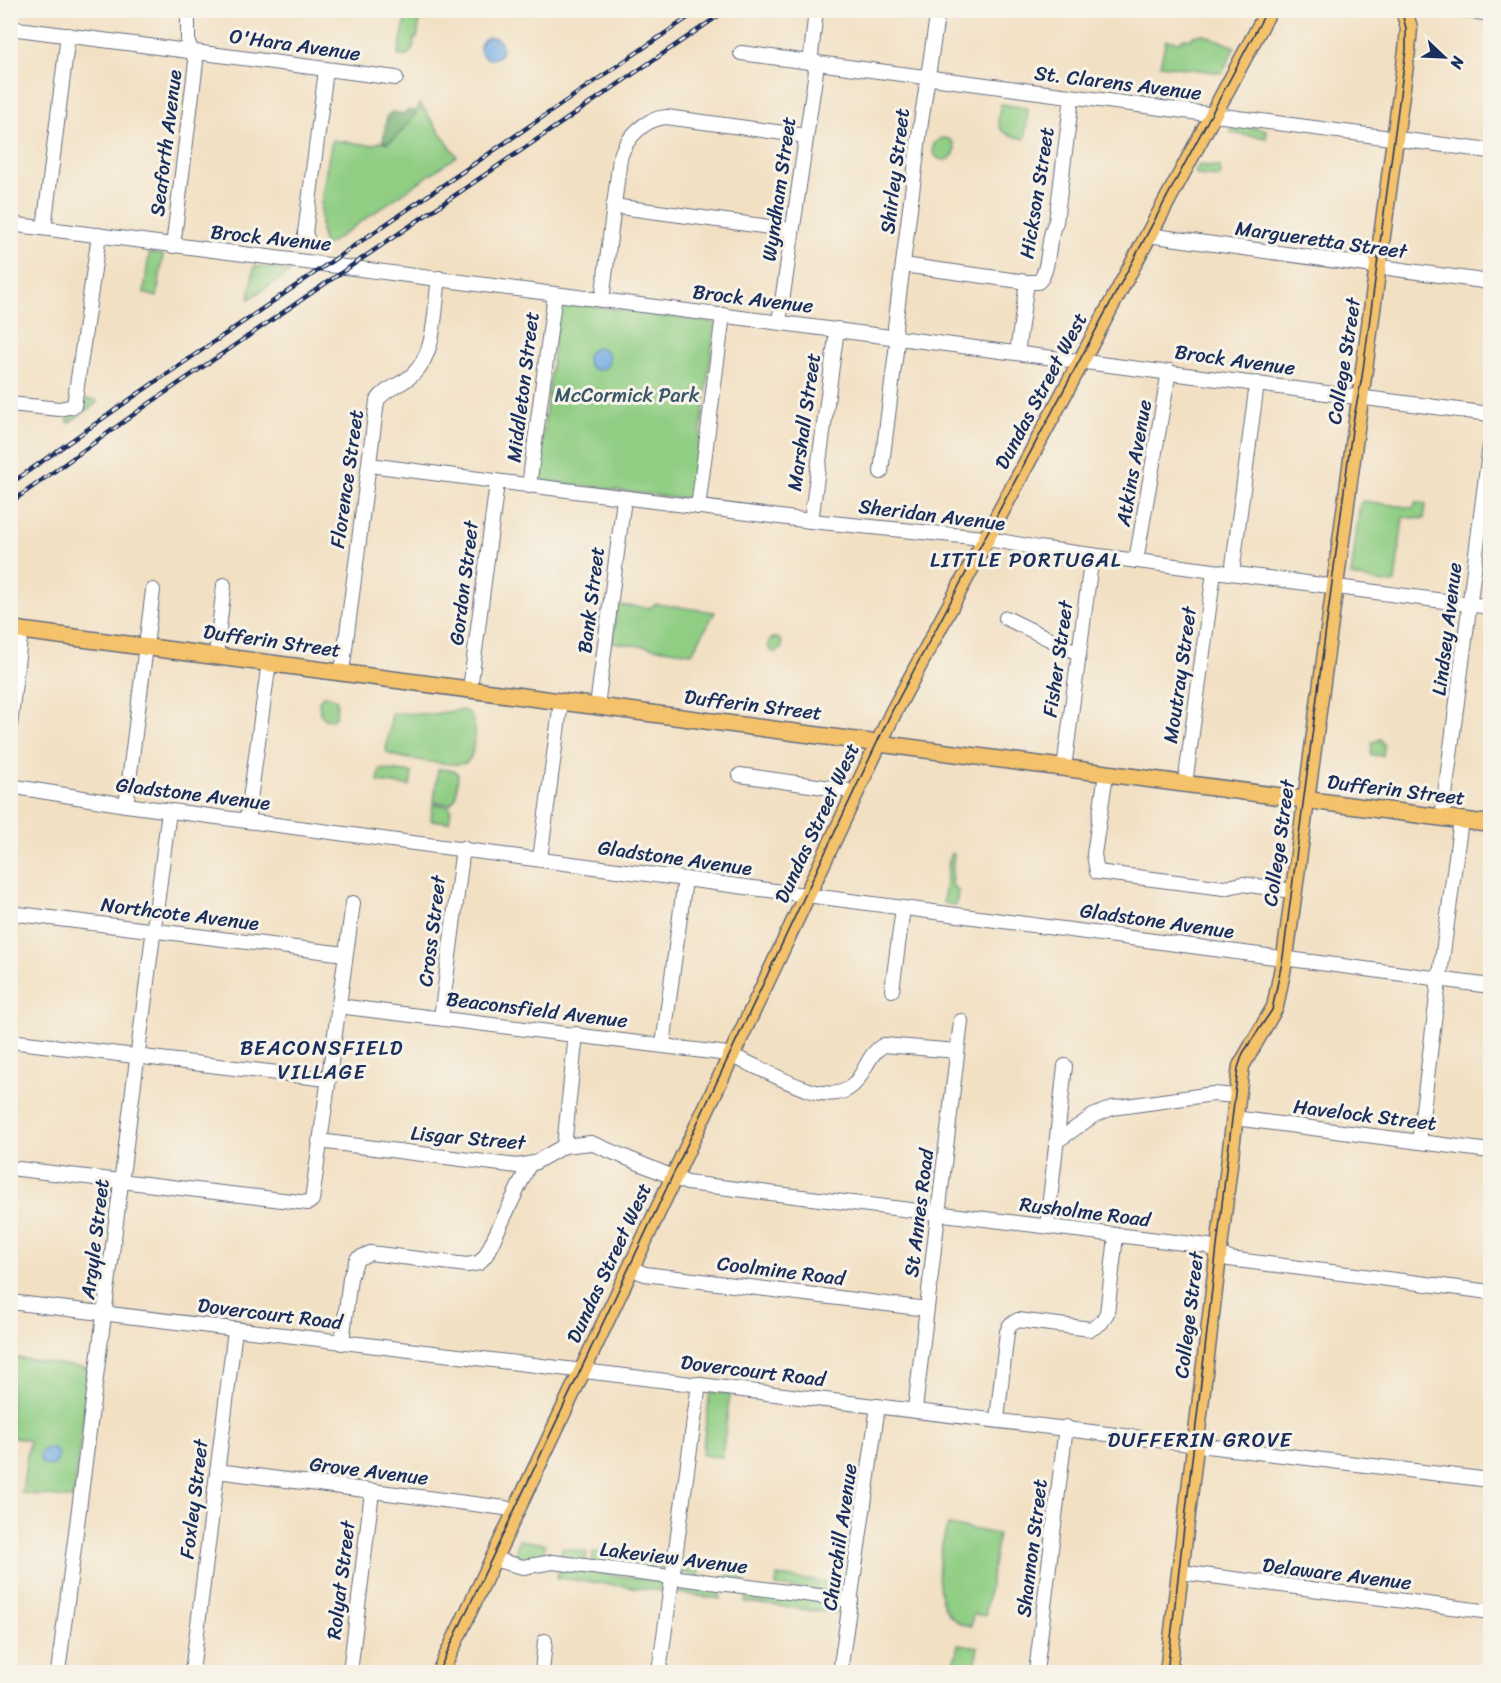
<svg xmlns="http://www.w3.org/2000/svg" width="1501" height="1683" viewBox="0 0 1501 1683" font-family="Sriracha,sans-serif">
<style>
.green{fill:#90ce84;stroke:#567e71;stroke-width:1.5}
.forest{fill:#74b172;stroke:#487068;stroke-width:1.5}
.water{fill:#74aee5;stroke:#486ea2;stroke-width:1.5}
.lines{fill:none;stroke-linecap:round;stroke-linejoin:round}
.minor-casing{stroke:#666d81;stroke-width:16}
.major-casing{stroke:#666d81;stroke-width:19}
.minor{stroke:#fff;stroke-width:14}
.major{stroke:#f3c26a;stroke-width:16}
.tram{stroke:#1b2f5e;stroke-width:1.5}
.rail-casing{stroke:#1b2f5e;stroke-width:4.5}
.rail{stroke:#f7f3e8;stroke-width:2;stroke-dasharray:7;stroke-linecap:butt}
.labels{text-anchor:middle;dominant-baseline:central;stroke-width:6;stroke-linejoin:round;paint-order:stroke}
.street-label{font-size:20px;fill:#1b2f5e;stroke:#f7f3e8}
.park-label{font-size:20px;fill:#385768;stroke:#f7f3e8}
.neighbourhood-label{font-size:21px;letter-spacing:1.5px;fill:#1b2f5e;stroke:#f7f3e8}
</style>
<rect width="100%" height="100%" fill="#f7f3e8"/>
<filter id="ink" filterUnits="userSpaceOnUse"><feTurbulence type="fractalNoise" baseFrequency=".0167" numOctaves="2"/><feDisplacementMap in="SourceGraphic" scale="12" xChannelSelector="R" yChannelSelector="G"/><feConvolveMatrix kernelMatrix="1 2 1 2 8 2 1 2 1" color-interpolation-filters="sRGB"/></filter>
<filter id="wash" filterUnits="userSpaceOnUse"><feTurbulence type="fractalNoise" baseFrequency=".008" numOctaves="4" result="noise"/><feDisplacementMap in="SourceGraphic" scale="24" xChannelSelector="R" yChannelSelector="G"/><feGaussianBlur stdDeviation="1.35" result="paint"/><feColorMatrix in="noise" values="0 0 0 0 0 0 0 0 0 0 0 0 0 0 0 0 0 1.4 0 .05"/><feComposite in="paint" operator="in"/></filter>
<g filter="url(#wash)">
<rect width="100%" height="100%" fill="#f2e0c3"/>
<!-- green -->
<g class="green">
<polygon points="406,17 420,19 417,38 414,38 414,47 407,56 398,56"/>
<polygon points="1203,34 1235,47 1222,73 1160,65 1166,40 1179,42 1184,38 1192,39 1193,36"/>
<path d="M420,104l37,52 -133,91c-9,-35 2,-72 8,-107l39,5 12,-4 4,2 27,-26z"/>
<path d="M1001,104l25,4 2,3 -3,28c-25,-5 -31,-10 -24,-35z"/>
<polygon points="1231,124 1267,130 1266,138 1231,133"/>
<circle cx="944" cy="149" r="11"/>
<polygon points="1199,165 1220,167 1221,175 1219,177 1197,175 1195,172"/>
<polygon points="149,253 163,255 157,297 144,293"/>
<polygon points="254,266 292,271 249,299"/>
<polygon points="565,302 715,323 692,500 537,480 559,307"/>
<polygon points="83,399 96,400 97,403 68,423 67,414 80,409"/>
<polygon points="1363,501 1414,508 1415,502 1426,504 1424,519 1403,517 1395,582 1389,584 1351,576 1360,504"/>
<polygon points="656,604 715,612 692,653 612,642 617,605 649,608"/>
<circle cx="775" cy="645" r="7"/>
<polygon points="324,695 337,700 336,716 331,720 325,719 320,713 319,701"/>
<path d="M460,710l8,2c7,8 7,17 6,27 -1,7 -1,18 -7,23 -6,6 -70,-4 -79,-9l-2,-3 6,-37 41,1z"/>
<polygon points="1380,739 1384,745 1383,756 1371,755 1372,743"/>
<polygon points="380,769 412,773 410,786 378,782"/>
<polygon points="438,769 454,770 458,774 456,797 451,804 434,802"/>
<polygon points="433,804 449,806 451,810 449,822 431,820"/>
<polygon points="950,854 954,854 951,884 958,891 956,906 943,903"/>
<polygon points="11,1357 90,1369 73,1499 22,1493 29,1440 11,1437"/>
<polygon points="710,1392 730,1394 722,1457 702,1455"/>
<path d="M948,1525l50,9 -13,82 -12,-2 -2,12c-43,-5 -35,-71 -23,-101z"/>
<polygon points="519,1540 545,1544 543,1558 531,1561 513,1561"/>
<polygon points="562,1548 587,1552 586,1562 560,1559"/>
<polygon points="593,1552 666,1562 667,1563 664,1570 592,1563"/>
<polygon points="682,1563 701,1566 699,1577 682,1572"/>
<polygon points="560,1567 662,1582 663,1591 557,1578"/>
<polygon points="728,1569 748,1572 747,1580 728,1580"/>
<polygon points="777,1576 846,1585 845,1591 839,1594 776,1586"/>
<polygon points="680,1584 719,1587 721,1599 678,1593"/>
<polygon points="749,1591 839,1604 842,1614 745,1602"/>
<polygon points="958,1644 978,1647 975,1668 954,1665"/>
</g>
<!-- forest -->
<path class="forest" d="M409,110l6,1c-1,10 -19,27 -28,32l-4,-2 4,-25 5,-4 12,2z"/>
<!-- water -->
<g class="water">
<circle cx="491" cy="48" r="11"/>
<circle cx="598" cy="359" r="11"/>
<circle cx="49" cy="1457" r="9"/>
</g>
</g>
<g filter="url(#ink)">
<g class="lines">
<!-- minor casing -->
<g class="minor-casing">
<g id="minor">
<polyline points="1465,10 1490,14"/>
<polyline points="10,28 396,78"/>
<polyline points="741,53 1490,151"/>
<polyline points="613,206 792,230"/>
<polyline points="10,224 1490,414"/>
<polyline points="44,228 68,35"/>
<polyline points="1148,235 1490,282"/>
<polyline points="307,238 305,233 326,70"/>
<polyline points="173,246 196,62 188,42 188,10"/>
<polyline points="903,265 1027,282"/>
<path d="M602,300l18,-142c6,-20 24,-39 46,-41l140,19"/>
<polyline points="779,322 816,71 811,55 816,10"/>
<path d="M1017,353l10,-71h11c13,-10 8,-44 18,-60l16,-125"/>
<polyline points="10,404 59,409 74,406 99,235"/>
<polyline points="369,465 811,521 983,538 1038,548 1490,607"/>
<polyline points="881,472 897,343 895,327 920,129 938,10"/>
<polyline points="529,486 555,294"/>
<polyline points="698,507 723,315"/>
<polyline points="811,521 837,329"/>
<polyline points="1136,561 1169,371"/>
<polyline points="1232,573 1257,383"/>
<polyline points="1006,618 1078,653"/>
<polyline points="216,655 224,585"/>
<path d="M342,672l35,-271c8,-13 23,-15 34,-25 26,-22 23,-66 28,-98"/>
<polyline points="470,689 497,483"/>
<polyline points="597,706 624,499"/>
<polyline points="10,726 21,630"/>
<polyline points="1064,768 1092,555"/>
<polyline points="1106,774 1094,854 1097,872 1224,888 1242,884 1293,891"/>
<polyline points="740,775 845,790 854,794"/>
<polyline points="1185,784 1214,572"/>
<polyline points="10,786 126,805 1433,978 1438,982 1438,989 1419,1142"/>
<polyline points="126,805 153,590"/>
<polyline points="1442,818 1490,445"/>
<polyline points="1461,820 1440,975 1445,980 1490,986"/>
<polyline points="247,821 269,662"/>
<polyline points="540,859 561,702"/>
<polyline points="10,913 345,954"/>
<polyline points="892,990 903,908"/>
<path d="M338,1006l382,47c35,6 93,54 126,37 19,-10 19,-35 38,-45l73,6"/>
<polyline points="441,1018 463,848"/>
<polyline points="10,1041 327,1079"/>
<polyline points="663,1045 685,879"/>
<polyline points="1234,1118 1490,1151"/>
<polyline points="319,1141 517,1166 534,1163 564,1146 591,1143 687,1183 1208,1246 1229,1259 1490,1292"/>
<polyline points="1057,1141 1093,1116 1112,1108 1213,1094 1236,1096"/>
<polyline points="564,1146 576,1034"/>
<polyline points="10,1168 308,1203 312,1200 353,903"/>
<polyline points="1047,1226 1065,1066"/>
<polyline points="630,1268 645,1274 927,1309"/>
<polyline points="10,1302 1490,1480"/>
<polyline points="342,1343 350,1278 357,1259 370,1253 467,1265 479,1263 486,1255 529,1165"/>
<polyline points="915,1409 961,1021"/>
<polyline points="997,1419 1007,1332 1010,1325 1018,1320 1091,1329 1101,1323 1107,1313 1116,1237"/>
<polyline points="217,1471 505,1508 515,1512"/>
<polyline points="493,1559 523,1567 553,1562 851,1600"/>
<polyline points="1180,1572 1490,1612"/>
<polyline points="58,1672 169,811"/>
<polyline points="192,1672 235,1330"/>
<polyline points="350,1672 372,1492"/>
<polyline points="542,1672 545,1641"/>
<polyline points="659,1672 699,1384"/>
<polyline points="840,1672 878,1406"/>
<polyline points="1036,1672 1066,1427"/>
</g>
</g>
<!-- major casing -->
<g class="major-casing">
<g id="major">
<polyline points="10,629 1490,824"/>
<polyline points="440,1672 893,713 1269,10"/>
<polyline points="1168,1672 1241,1066 1275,1007 1285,957 1407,50 1409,28 1404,10"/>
</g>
</g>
<!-- minor -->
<use href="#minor" class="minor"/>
<!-- major -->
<use href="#major" class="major"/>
<!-- tram -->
<g class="tram">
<polyline points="438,1672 892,711 1267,10"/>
<polyline points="1167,1672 1238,1068 1243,1053 1272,1010 1283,957 1353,422 1362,377 1406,50 1406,28 1401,10"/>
</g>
<!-- rail casing -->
<g class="rail-casing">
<g id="rail">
<polyline points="10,484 139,393 699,10"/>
<polyline points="10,503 147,405 727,10"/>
</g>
</g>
<!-- rail -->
<use href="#rail" class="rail"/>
</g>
</g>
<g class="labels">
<!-- street labels -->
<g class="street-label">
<text transform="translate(295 45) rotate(8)">O'Hara Avenue</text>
<text transform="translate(1118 83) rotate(7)">St. Clarens Avenue</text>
<text transform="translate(166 143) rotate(-83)">Seaforth Avenue</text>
<text transform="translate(895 171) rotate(-83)">Shirley Street</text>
<text transform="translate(779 189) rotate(-82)">Wyndham Street</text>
<text transform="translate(1037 193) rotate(-81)">Hickson Street</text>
<text transform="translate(271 238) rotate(6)">Brock Avenue</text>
<text transform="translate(1321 240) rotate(8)">Margueretta Street</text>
<text transform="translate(753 299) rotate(7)">Brock Avenue</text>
<text transform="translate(1235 360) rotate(8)">Brock Avenue</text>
<text transform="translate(1344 361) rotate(-81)">College Street</text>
<text transform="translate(523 387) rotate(-83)">Middleton Street</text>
<text transform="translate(1041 391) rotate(-62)">Dundas Street West</text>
<text transform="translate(804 422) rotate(-82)">Marshall Street</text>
<text transform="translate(1134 463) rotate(-80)">Atkins Avenue</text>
<text transform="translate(347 479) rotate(-82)">Florence Street</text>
<text transform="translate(932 515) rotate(7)">Sheridan Avenue</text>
<text transform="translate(464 583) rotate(-83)">Gordon Street</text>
<text transform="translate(591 600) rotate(-83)">Bank Street</text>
<text transform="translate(1447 629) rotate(-83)">Lindsey Avenue</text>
<text transform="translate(272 641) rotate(8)">Dufferin Street</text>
<text transform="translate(1058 659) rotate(-82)">Fisher Street</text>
<text transform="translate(1180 675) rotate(-82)">Moutray Street</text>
<text transform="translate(753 705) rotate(7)">Dufferin Street</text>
<text transform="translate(1396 790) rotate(7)">Dufferin Street</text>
<text transform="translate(193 794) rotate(7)">Gladstone Avenue</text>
<text transform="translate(817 823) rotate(-65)">Dundas Street West</text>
<text transform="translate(1279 843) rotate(-82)">College Street</text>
<text transform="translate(675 858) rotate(8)">Gladstone Avenue</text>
<text transform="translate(180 914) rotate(7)">Northcote Avenue</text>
<text transform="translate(1157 921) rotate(8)">Gladstone Avenue</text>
<text transform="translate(432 931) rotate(-83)">Cross Street</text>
<text transform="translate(537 1010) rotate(7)">Beaconsfield Avenue</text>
<text transform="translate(1365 1115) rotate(7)">Havelock Street</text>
<text transform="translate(468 1138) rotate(5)">Lisgar Street</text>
<text transform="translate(1085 1212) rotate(7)">Rusholme Road</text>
<text transform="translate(919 1213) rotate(-83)">St Annes Road</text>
<text transform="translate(95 1239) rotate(-83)">Argyle Street</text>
<text transform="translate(609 1263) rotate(-65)">Dundas Street West</text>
<text transform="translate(781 1271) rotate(7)">Coolmine Road</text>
<text transform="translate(270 1314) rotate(7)">Dovercourt Road</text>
<text transform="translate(1189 1315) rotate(-83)">College Street</text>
<text transform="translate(753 1371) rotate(7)">Dovercourt Road</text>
<text transform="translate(369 1471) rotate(7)">Grove Avenue</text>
<text transform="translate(194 1499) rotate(-83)">Foxley Street</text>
<text transform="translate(840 1537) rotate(-82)">Churchill Avenue</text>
<text transform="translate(1032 1548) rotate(-83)">Shannon Street</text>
<text transform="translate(674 1558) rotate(7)">Lakeview Avenue</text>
<text transform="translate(1337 1574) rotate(7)">Delaware Avenue</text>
<text transform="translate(341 1580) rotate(-83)">Rolyat Street</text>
</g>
<!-- park labels -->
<g class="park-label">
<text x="627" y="395">McCormick Park</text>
</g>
<!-- neighbourhood labels -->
<g class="neighbourhood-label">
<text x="1026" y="560">LITTLE PORTUGAL</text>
<text x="322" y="1048">BEACONSFIELD<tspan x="322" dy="24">VILLAGE</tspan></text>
<text x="1200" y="1440">DUFFERIN GROVE</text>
</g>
</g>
<!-- margin -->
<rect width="1501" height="1683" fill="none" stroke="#f7f3e8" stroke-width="36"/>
<!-- north arrow -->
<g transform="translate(1444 57) rotate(113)" stroke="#f7f3e8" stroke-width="4.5" paint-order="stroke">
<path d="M0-4.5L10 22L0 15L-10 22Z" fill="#1b2f5e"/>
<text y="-9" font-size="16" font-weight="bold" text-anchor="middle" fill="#1b2f5e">N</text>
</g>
</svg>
